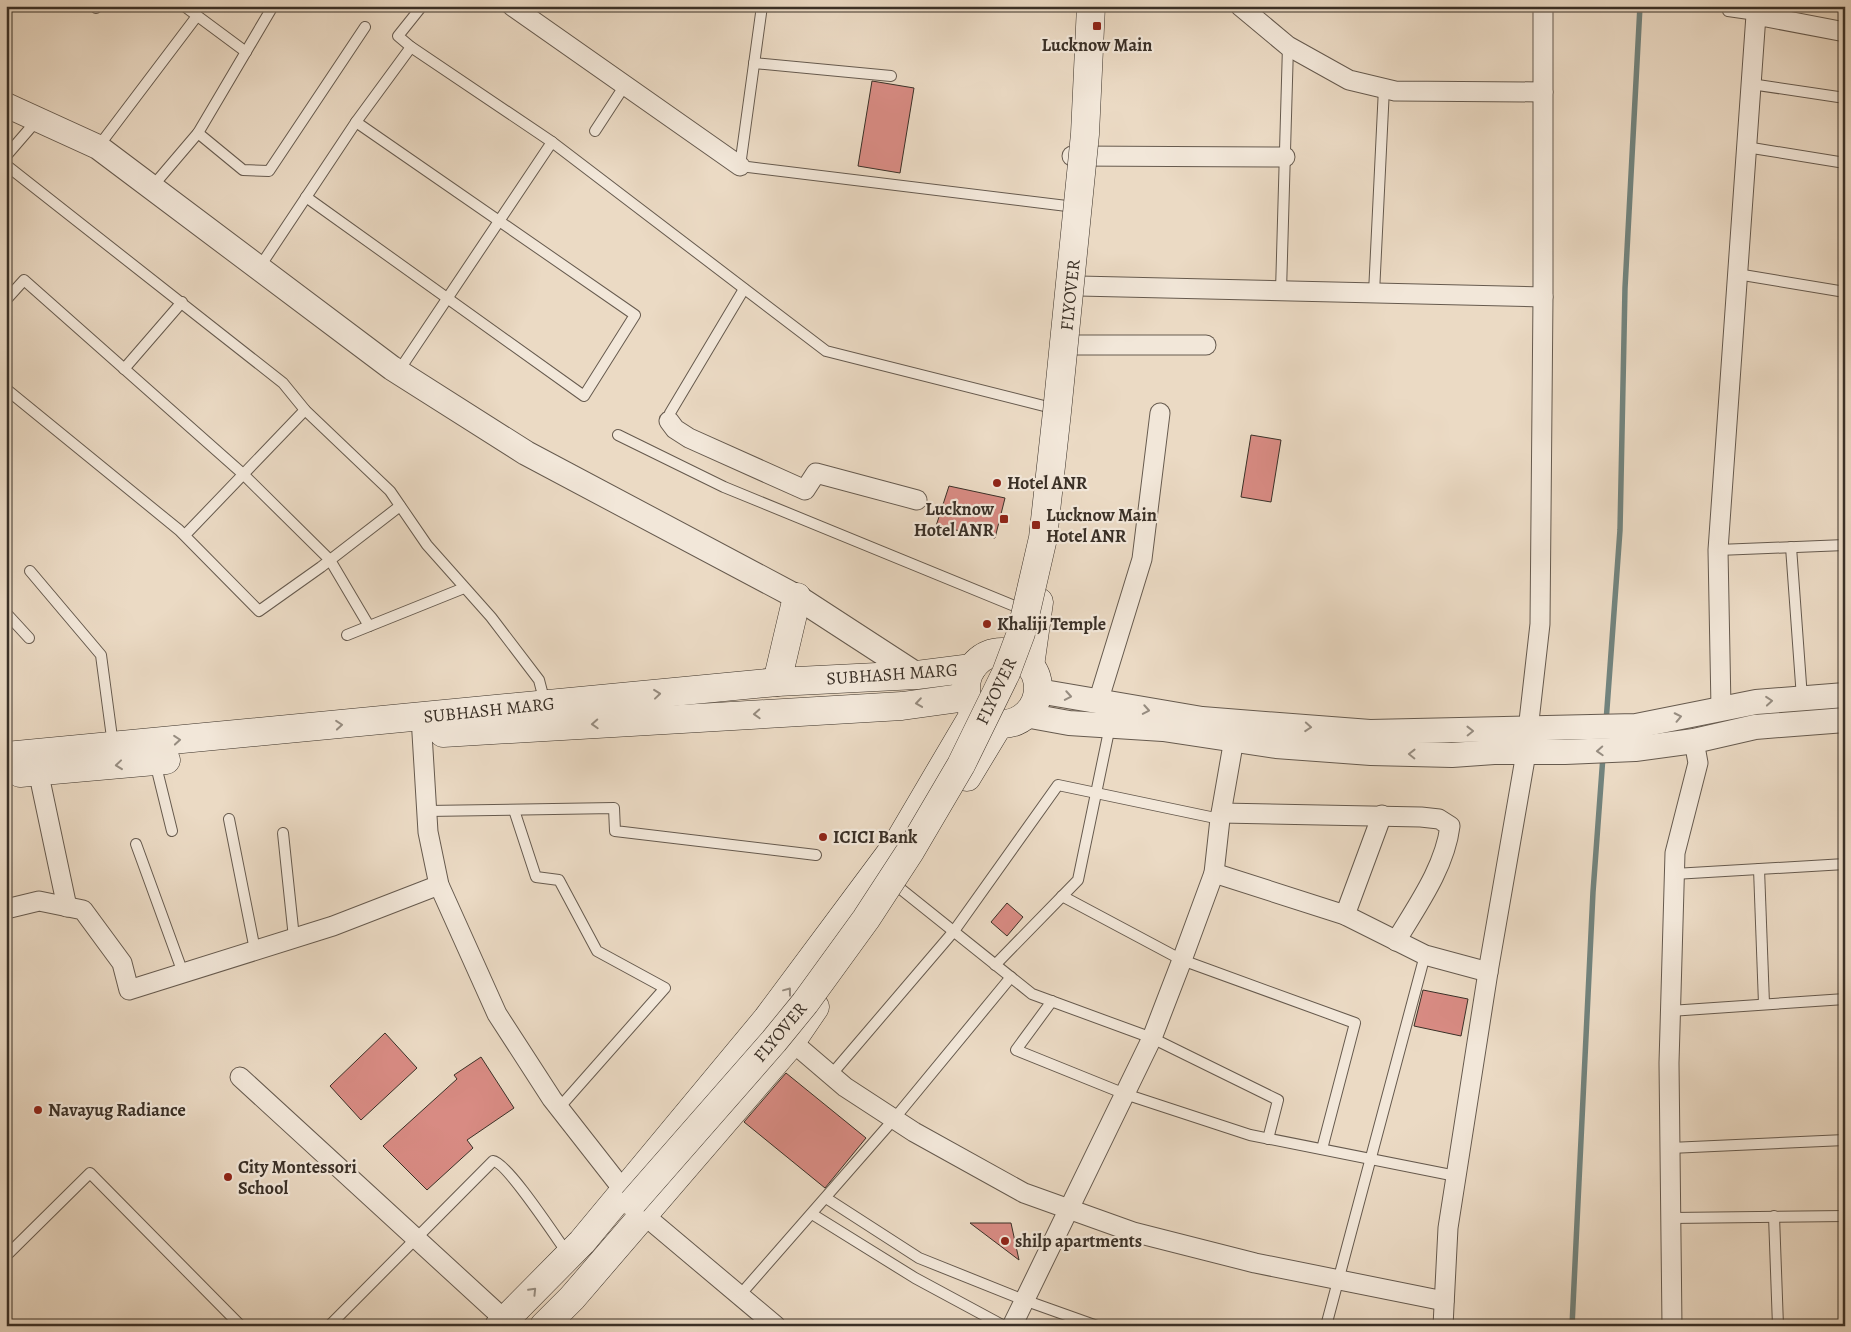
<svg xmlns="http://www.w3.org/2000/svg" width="1851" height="1332" viewBox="0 0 1851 1332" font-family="Alegreya,serif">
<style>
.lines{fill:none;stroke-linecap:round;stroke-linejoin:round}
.stream{stroke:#72837d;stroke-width:5.5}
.building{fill:#d88b83;stroke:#3a3027}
.service-casing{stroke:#665a4e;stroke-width:12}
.minor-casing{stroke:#665a4e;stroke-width:21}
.tertiary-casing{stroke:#665a4e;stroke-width:26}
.secondary-casing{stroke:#3a3027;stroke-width:29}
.service{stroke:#f2e7d9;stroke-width:10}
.minor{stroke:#f2e7d9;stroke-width:19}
.tertiary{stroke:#f2e7d9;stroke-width:24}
.secondary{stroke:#f2e7d9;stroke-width:28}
.secondary-bridge-casing{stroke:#3a3027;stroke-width:29;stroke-linecap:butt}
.secondary-bridge{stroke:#f2e7d9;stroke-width:28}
.oneway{stroke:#968c80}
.poi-dot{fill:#8f2418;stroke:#f2e7d9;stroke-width:2}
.labels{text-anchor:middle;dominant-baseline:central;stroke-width:4.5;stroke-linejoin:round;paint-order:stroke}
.poi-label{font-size:18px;font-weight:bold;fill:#3a3027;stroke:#f2e7d9;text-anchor:start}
.street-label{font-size:18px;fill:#3a3027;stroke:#f2e7d9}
</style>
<rect width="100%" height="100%" fill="#ebdac4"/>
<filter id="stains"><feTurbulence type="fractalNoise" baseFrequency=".004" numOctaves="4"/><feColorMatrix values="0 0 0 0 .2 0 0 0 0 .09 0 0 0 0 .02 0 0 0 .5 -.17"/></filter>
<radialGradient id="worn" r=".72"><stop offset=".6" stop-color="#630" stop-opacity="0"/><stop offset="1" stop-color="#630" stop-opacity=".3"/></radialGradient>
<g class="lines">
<!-- stream -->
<g class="stream">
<polyline points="1606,722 1620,530 1625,288 1640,6"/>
<polyline points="1572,1326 1593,892 1603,756"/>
</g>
</g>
<!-- building -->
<g class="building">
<polygon points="872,81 914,88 900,173 858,166"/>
<polygon points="1251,435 1281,440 1271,502 1241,497"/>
<polygon points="949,486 1005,498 995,538 936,526"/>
<polygon points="1007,903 1023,917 1007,936 991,922"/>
<polygon points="1423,990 1468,999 1461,1036 1414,1026"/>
<polygon points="385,1033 417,1068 361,1120 330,1086"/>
<polygon points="481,1057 514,1108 467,1140 473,1148 427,1190 383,1146 457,1079 454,1075"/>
<polygon points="786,1073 866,1138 825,1188 744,1122"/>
<polygon points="970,1223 1011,1223 1019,1260"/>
</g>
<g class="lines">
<!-- service casing -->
<g class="service-casing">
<g id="service">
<polyline points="94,6 96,8"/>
<polyline points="184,6 246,52"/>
<polyline points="422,6 398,36 411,47 552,142 826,351 1048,407"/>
<polyline points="762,6 740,166 1075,207"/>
<polyline points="1729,6 1728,11 1756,15"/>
<polyline points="754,63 891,76"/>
<polyline points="1751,84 1845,98"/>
<polyline points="595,131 625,85"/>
<polyline points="198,133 243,170 269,171 365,27"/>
<polyline points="98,147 197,16"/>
<polyline points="1746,147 1845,163"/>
<polyline points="6,156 38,119"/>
<polyline points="6,165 283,383 305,410 390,491 427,545 491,617 539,680 545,703"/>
<polyline points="152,187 198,133 273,6"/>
<polyline points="306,197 584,396 635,315 356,122"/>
<polyline points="259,268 356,122 411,47"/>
<polyline points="1737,274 1845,292"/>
<polyline points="1281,291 1288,46"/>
<polyline points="1374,293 1384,88"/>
<polyline points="6,300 24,280 243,474 330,560 369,626"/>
<polyline points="124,369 182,302"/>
<polyline points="398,372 552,142"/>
<polyline points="6,389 179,530 259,611 321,567 400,506"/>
<polyline points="669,421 670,413 744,289"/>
<polyline points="618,435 724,487 1017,607"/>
<polyline points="185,535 305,410"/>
<polyline points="1791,547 1802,698"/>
<polyline points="1718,550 1845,545"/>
<polyline points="30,571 101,655 113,745"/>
<polyline points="6,613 29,638"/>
<polyline points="347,635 464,588"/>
<polyline points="155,762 172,831"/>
<polyline points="514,810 536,877 559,880 597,951 665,988 559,1108"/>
<polyline points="427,811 614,808 615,831 816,855"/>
<polyline points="229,819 255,950"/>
<polyline points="283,833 294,938"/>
<polyline points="136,844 183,973"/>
<polyline points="1759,869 1764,1004"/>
<polyline points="1674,874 1845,864"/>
<polyline points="892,882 1032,994 1152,1038 1278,1100 1268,1139"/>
<polyline points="1062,896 1182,960 1355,1023 1322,1149"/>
<polyline points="995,965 1078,880 1110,726"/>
<polyline points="1052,1001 1016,1050 1125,1094 1250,1135 1456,1176"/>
<polyline points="1670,1011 1845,999"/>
<polyline points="831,1075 954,931 1058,785 1220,819"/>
<polyline points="1670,1148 1845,1140"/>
<polyline points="826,1198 919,1258 1024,1300 1097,1326"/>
<polyline points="812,1214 915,1278 1004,1326"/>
<polyline points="1774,1216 1778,1326"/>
<polyline points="1671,1218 1845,1216"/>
<polyline points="6,1256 90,1173 241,1326"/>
<polyline points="740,1295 894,1119 1011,977"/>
<path d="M329,1326l164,-165c14,1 64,78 75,93"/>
<polyline points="1326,1326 1425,955"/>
</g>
</g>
<!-- minor casing -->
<g class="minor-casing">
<g id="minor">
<polyline points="512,6 740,166"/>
<polyline points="1240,6 1288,46 1349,80 1395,91 1543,92"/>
<polyline points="1072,156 1285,157"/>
<polyline points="1079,286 1543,297"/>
<polyline points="1073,345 1206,345"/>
<polyline points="669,421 675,429 689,438 805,490 816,473 917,500"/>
<polyline points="1098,702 1142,559 1160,413"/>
<polyline points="1721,708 1718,550 1756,15 1845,32"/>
<polyline points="421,717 428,832 439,885 497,1014 552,1099 624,1191"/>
<polyline points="1528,730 1540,624 1543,297 1543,6"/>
<polyline points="36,761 67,907"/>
<path d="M1221,813l200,4 18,2 11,7c-5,41 -33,80 -54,115"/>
<polyline points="1214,873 1345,915 1425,955 1488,972"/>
<polyline points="6,909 39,901 83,910 122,963 129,990 333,926 439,885"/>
<polyline points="1345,915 1382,815"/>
<polyline points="783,1034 845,1087 914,1132 1024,1193 1133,1232 1255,1263 1444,1301"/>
<polyline points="240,1077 505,1320 515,1325"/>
<polyline points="644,1215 776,1326"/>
<polyline points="1012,1326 1152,1038 1182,960 1214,873 1220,819 1234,739"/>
<polyline points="1443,1326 1448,1228 1488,972 1526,753"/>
<polyline points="1672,1326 1669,1063 1675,853 1698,763 1694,741"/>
</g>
</g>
<!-- tertiary casing -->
<g class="tertiary-casing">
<g id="tertiary">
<polyline points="6,105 98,147 392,368 526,453 797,597 917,675"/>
<polyline points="1038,691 1202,719 1370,732 1636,726 1756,702 1845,695"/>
<polyline points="1025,715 1069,723 1163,729 1276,746 1371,753 1452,755 1494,752 1565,752 1635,749 1694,741 1755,727 1845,720"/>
</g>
</g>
<!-- secondary casing -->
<g class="secondary-casing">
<g id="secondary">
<circle cx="1002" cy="688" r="36"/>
<polyline points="1030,666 1039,602"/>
<polyline points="777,682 797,597"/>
<polyline points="443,733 902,706 967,697"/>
<polyline points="6,756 777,682 917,675 972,668"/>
<polyline points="20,773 166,760"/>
<polyline points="967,777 999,724"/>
<polyline points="499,1326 582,1242 767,1019 898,843 971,719"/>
<polyline points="544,1326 572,1298 787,1048 815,1007"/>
</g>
</g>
<!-- service -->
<use href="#service" class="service"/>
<!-- minor -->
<use href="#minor" class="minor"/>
<!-- tertiary -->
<use href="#tertiary" class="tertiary"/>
<!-- secondary -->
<use href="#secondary" class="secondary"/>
<!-- secondary-bridge casing -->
<g class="secondary-bridge-casing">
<polyline id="secondary-bridge" points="633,1202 774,1041 805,1003 866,919 911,850 961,765 1006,673 1021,633 1043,538 1057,412 1085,134 1091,6"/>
</g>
<!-- secondary-bridge -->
<use href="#secondary-bridge" class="secondary-bridge"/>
</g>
<!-- one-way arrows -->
<defs><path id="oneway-chevron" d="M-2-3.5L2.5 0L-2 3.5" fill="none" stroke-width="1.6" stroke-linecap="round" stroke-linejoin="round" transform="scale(1.25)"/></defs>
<g class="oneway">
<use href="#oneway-chevron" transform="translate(657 694) rotate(-6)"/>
<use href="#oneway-chevron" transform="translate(1068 696) rotate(10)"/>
<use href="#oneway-chevron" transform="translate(1769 701) rotate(-5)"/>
<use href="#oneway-chevron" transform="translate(919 703) rotate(172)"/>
<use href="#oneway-chevron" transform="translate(1146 710) rotate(10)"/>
<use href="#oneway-chevron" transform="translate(757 714) rotate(177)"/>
<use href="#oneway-chevron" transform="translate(1678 717) rotate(-12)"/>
<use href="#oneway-chevron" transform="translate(595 724) rotate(177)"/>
<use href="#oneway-chevron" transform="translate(339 725) rotate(-5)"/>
<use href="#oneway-chevron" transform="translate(1308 727) rotate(4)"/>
<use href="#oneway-chevron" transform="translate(1470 731) rotate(-1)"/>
<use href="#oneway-chevron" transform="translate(177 740) rotate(-5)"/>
<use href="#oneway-chevron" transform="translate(1600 751) rotate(177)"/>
<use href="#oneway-chevron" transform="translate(1412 754) rotate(-179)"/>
<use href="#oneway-chevron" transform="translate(119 765) rotate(174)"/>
<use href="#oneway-chevron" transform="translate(788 991) rotate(-53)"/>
<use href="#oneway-chevron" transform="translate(533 1291) rotate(-46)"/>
</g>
<!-- markers -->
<g class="poi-dot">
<rect x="1092" y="21" width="10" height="10" rx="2.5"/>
<circle cx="997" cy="483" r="5"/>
<rect x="999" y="514" width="10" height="10" rx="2.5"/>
<rect x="1031" y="520" width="10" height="10" rx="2.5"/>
<circle cx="987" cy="624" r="5"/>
<circle cx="823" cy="837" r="5"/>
<circle cx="38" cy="1110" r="5"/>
<circle cx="228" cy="1177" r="5"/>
<circle cx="1005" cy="1241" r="5"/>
</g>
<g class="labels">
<!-- poi labels -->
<g class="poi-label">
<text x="1097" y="45" text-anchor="middle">Lucknow Main</text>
<text x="1007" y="483">Hotel ANR</text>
<text x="994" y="509" text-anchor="end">Lucknow<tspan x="994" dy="21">Hotel ANR</tspan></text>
<text x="1046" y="515">Lucknow Main<tspan x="1046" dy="21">Hotel ANR</tspan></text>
<text x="997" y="624">Khaliji Temple</text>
<text x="833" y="837">ICICI Bank</text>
<text x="48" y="1110">Navayug Radiance</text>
<text x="238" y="1167">City Montessori<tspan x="238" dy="21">School</tspan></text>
<text x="1015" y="1241">shilp apartments</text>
</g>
<!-- street labels -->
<g class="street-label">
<text transform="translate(1070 295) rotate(-84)">FLYOVER</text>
<text transform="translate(892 674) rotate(-4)">SUBHASH MARG</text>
<text transform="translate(996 691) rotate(-65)">FLYOVER</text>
<text transform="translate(489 710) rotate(-6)">SUBHASH MARG</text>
<text transform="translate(780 1032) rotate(-50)">FLYOVER</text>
</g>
</g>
<!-- margin -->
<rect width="1851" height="1332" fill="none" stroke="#ebdac4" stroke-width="25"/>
<rect x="8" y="8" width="1836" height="1317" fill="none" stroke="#3a3027" stroke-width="2.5"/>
<rect x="12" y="12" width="1826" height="1307" fill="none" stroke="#3a3027"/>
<rect width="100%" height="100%" filter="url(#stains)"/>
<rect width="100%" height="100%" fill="url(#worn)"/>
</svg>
